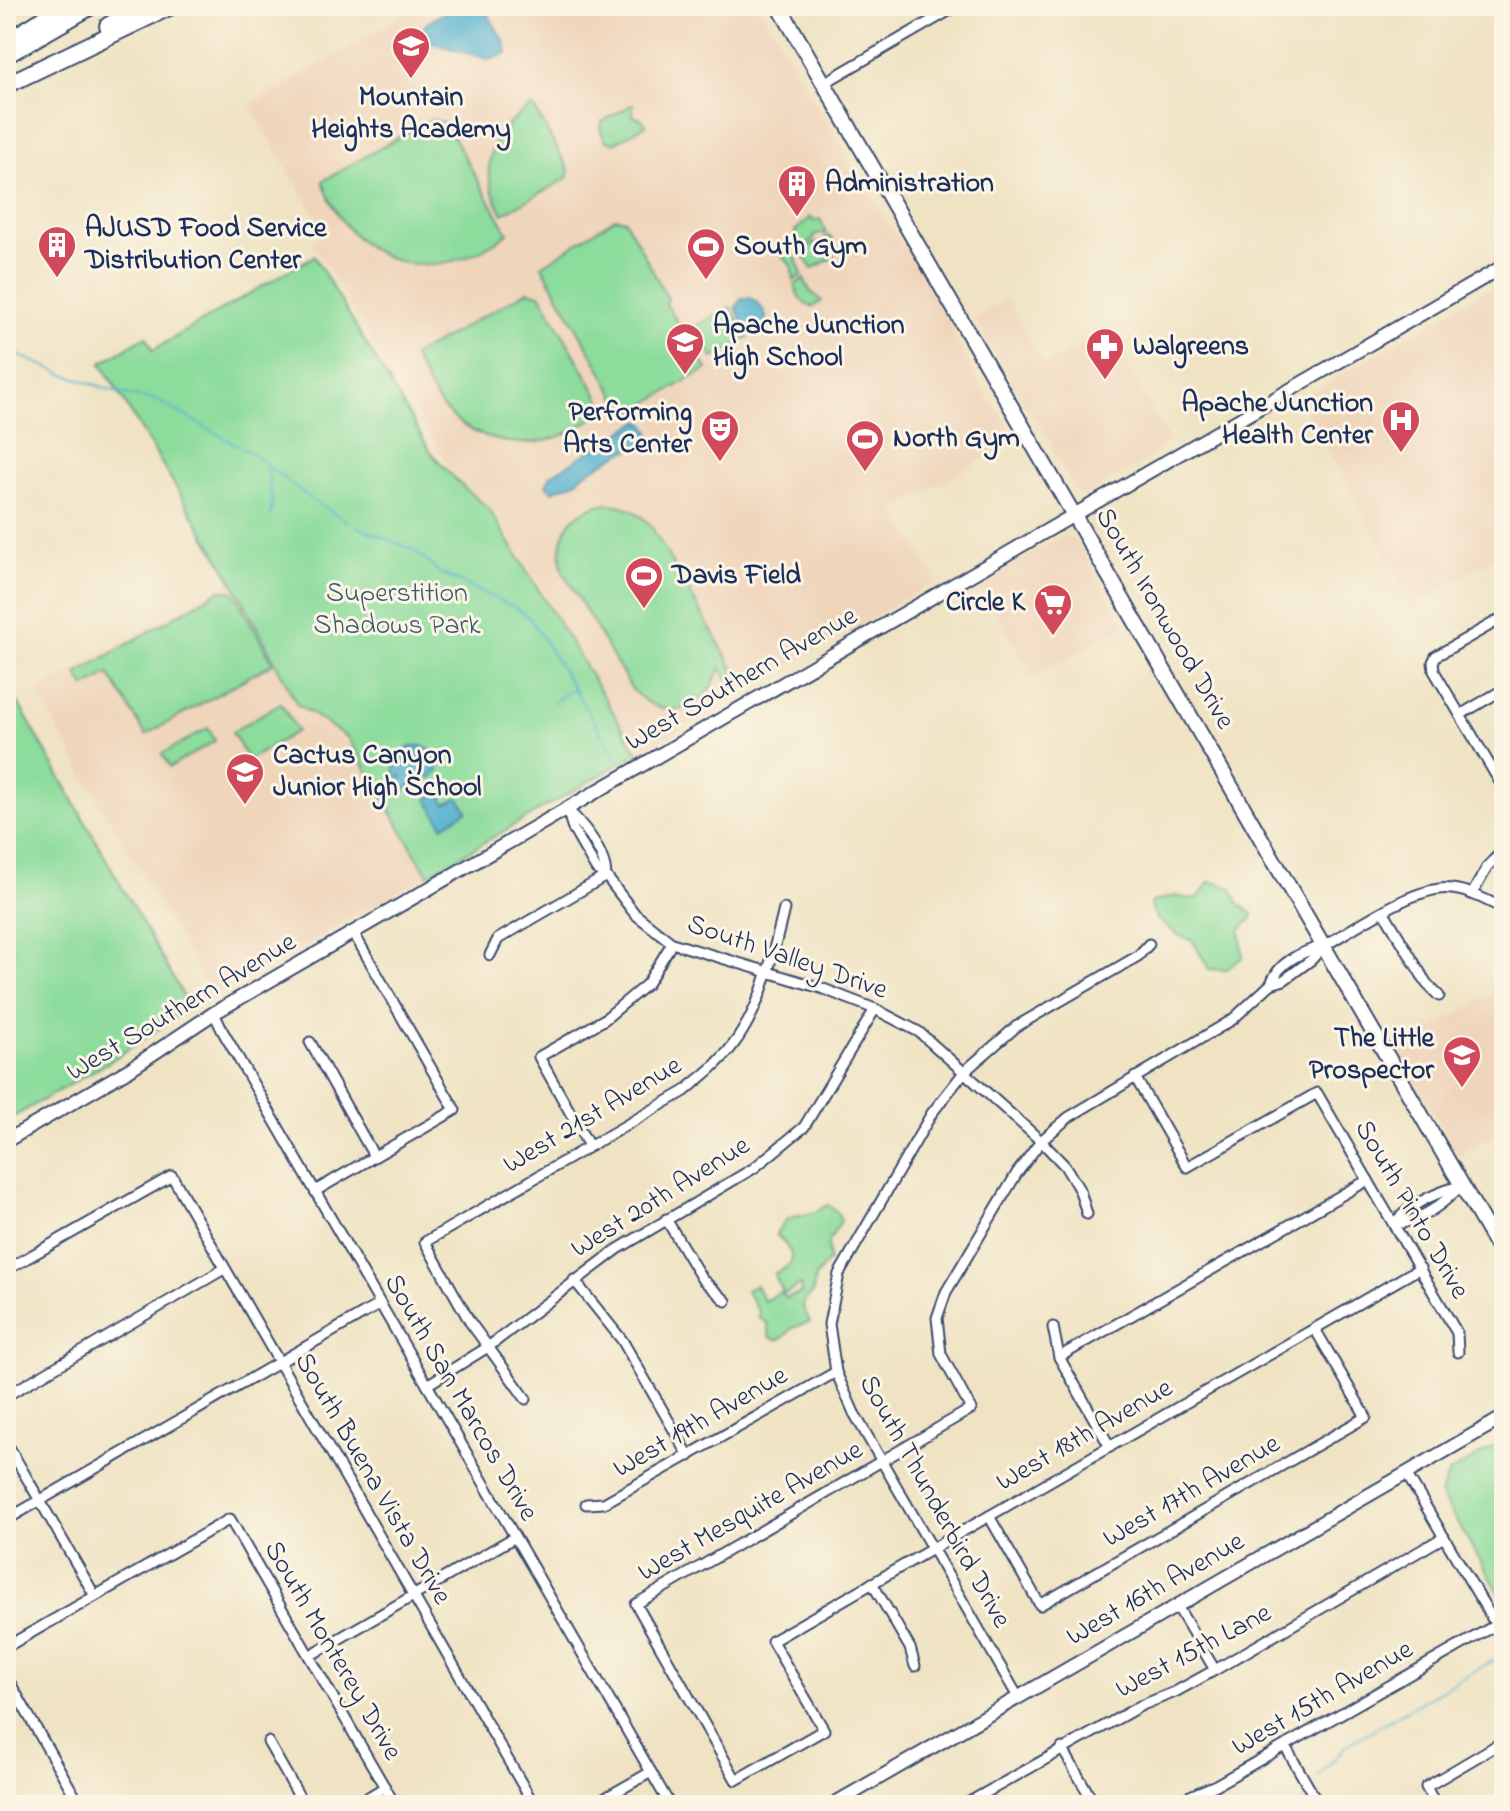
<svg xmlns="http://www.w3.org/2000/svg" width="1510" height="1811" viewBox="0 0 1510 1811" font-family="'Indie Flower',sans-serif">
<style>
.built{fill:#efd6bb}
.green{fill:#8cdc9c;stroke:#54867d;stroke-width:2}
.water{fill:#50b0cf;stroke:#367096;stroke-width:2}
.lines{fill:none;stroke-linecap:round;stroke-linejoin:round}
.stream{stroke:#50b0cf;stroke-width:2}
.street-casing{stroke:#3b4a6d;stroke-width:13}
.secondary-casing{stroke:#3b4a6d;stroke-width:16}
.primary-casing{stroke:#3b4a6d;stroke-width:18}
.highway-casing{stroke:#3b4a6d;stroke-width:20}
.street{stroke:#fff;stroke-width:9}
.secondary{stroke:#fff;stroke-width:12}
.primary{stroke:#fff;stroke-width:14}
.highway{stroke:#fff;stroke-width:16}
.labels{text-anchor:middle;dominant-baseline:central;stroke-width:6;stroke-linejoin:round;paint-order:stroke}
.poi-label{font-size:28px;font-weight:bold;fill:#1b2f5e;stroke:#fcf5e5;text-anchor:start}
.park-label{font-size:28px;fill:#375a6e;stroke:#fcf5e5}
.street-label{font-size:28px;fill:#1b2f5e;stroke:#fcf5e5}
</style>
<rect width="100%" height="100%" fill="#fcf5e5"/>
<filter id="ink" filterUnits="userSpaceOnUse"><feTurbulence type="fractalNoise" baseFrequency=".0125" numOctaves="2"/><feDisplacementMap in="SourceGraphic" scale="16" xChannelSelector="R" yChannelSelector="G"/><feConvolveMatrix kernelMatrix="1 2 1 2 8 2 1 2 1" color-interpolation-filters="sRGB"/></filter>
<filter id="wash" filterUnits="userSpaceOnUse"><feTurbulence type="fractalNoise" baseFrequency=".006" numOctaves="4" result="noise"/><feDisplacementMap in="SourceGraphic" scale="32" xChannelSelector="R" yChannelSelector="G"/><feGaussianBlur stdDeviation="1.8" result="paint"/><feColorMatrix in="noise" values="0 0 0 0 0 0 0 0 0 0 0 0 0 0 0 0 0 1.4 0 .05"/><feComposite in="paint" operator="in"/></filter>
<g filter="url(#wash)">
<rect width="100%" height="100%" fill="#efe3c3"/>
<!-- built -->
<g class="built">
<polygon points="420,6 759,6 893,233 910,254 950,324 963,354 989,399 1002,414 1017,440 895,509 936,581 638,753 496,513 451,470 311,241 325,233 250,105"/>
<polygon points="1504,279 1504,553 1414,605 1299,399"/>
<polygon points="1007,299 1045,365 1106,330 1170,441 1148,459 1090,493 1083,495 1075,492 1039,421 1029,412 974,318"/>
<polygon points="1067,536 1076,541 1125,625 1034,678 979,584 1058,538"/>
<polygon points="232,580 297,704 348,738 428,875 216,996 210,993 36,692"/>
<polygon points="1494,992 1504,1009 1504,1130 1458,1156 1397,1049"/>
</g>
<!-- green -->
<g class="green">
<polygon points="633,104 633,116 642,119 646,125 614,143 606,141 600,129 602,122"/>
<path d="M533,106l36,64 -2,8 -64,36c-26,-45 -15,-82 30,-108z"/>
<path d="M431,119l14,4 63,110c-71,56 -157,37 -185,-52z"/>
<polygon points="811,217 813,221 820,219 826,233 815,235 813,240 802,247 798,246 793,236 796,234 795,231"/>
<polygon points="615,218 625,220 668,299 666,304 707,369 626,415 542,266"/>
<polygon points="827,236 831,237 837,249 832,253 834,257 812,269 803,253 804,249 815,243 821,243"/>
<polygon points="782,243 795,256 802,275 794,280 791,265 777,251"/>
<polygon points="314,256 432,454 459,483 489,509 638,753 428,875 348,738 297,704 232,580 101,363 146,336 153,350"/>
<path d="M804,279l6,12 12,10 -9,6c-12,-3 -16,-12 -18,-23z"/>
<path d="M528,291l12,3 66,116c-14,8 -28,19 -43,25 -43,18 -94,5 -123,-31 -11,-14 -19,-32 -27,-48z"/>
<polygon points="730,307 748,338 713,358 695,327"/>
<path d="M605,504c21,0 32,7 46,22l85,147 -9,6 -7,-11c-16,44 -51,56 -87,23l-71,-121c-5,-34 6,-60 43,-66z"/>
<polygon points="220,590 234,592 273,663 146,735 109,674 85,687 77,674"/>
<polygon points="6,681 190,1008 109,1062 6,1121"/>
<polygon points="281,703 297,731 248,760 232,732"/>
<polygon points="208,728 215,741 170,767 162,754"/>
<polygon points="1210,881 1232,888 1239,904 1253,914 1252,918 1240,930 1243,957 1225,970 1209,969 1193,941 1176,934 1157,919 1150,905 1151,902 1174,896 1191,899 1199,897"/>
<path d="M828,1205l9,7 4,9 -13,21 1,18 -14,17 -2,16 -8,7 -2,7 7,15 -18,6 -6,7 -8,5 -8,-2 -3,-15 -8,-5v-6l-13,-22 10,-5 8,16 16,-9 5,6 16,-5 -1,-8 -16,9 -10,-20c3,-3 8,-3 11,-6 16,-10 -2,-26 -9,-34 11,-20 14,-15 33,-20 7,-1 12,-6 19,-9z"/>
<polygon points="1504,1441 1504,1600 1440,1494 1449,1473"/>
</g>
<!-- water -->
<g class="water">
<polygon points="455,6 483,6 505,43 507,53 491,60 428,42 421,32 426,24"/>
<path d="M749,298c13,6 17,14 18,27l-13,9 -6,-2 -12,-24 5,-9z"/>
<polygon points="639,421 644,423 651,434 649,442 621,453 584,474 576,482 552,491 546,485 551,475"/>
<path d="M414,746h7l11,5 -5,8 10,6 1,7 -7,7 -9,-5 -17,16 -6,-5 3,-9 -7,1c-2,-15 4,-26 19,-31z"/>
<polygon points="439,792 446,804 459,797 467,811 443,826 427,799"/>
</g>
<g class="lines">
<!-- stream -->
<g class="stream">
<polyline points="6,350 63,374 120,393 157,400 251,453 311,499 348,522"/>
<polyline points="267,466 272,503 270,516"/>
<polyline points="356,526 414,550 440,573 516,608 530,618 618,760"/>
<polyline points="553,703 572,689"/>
<polyline points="1318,1777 1347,1745 1504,1654"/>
<polyline points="1300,1805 1303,1802"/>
</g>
</g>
</g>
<g filter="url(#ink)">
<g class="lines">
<!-- street casing -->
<g class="street-casing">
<g id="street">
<polyline points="824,83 957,6"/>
<polyline points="1504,617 1436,656 1433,662 1434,671 1504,789"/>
<polyline points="1460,715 1504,689"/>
<polyline points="567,809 573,829 596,869 606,876 635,914 672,943 821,988 875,1009 919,1032 1041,1141 1065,1166 1080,1191 1087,1214"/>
<path d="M569,811c16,16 36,41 37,65"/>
<polyline points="1472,894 1488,866 1504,849"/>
<polyline points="1384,912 1427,984 1439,996"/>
<polyline points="1324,946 1311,960 1284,980 1271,984 1232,1020 1069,1117 1041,1141 1017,1173 946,1292 937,1318 941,1354 971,1409 636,1604 736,1780 824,1730 772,1641 1420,1268"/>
<polyline points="490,955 498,939 606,876"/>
<path d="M1271,984c7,-22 32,-33 53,-38 31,-18 93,-62 128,-57 18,2 36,12 52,20"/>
<polyline points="214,1013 222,1030 670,1805"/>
<polyline points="310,1042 374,1156"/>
<polyline points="1135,1077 1187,1167 1317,1093 1457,1333 1458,1352"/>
<polyline points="589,1146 539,1057 605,1019 647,984 672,943"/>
<polyline points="315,1191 455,1110 353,932"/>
<polyline points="666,1219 702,1279 726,1301"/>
<path d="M1394,1224c25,-1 51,-21 67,-39"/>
<path d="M1394,1224c14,-19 42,-31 65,-38"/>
<polyline points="6,1270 172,1176 534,1805"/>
<polyline points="574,1280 622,1340 689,1456"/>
<polyline points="1053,1327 1059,1357 1110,1447"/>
<polyline points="1059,1357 1368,1180"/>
<polyline points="427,1385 488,1347 618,1249 754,1168 804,1127 875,1009"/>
<polyline points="6,1396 224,1269"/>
<path d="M526,1399l-56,-77 -45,-80 260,-151c11,-10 23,-18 33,-29 41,-39 53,-100 66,-153"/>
<polyline points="6,1442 95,1596"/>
<polyline points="586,1504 604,1503 836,1372"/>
<polyline points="989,1516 1040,1605 1366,1417 1315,1329"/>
<polyline points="6,1520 380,1304"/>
<polyline points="872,1583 910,1648 915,1666"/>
<polyline points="1177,1606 1215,1670"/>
<polyline points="6,1647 230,1519 395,1805"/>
<polyline points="309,1656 515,1537"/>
<polyline points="6,1676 80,1805"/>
<polyline points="1018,1697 854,1413 836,1372 829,1324 839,1274 932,1113 965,1071 1017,1026 1138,956 1149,944"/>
<polyline points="268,1742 304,1805"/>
<polyline points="1285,1746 1319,1805"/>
<polyline points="1062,1748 1095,1805"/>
<polyline points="355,1805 385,1787"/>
<polyline points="593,1805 651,1772"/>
<polyline points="964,1805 1140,1706 1175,1692 1215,1670 1444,1537"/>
<polyline points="1169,1805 1216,1785 1496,1625 1406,1473"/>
<polyline points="1436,1805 1426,1787 1504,1741"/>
</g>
</g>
<!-- secondary casing -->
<g class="secondary-casing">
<g id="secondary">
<polyline points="6,1141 130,1069 214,1013 1504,266"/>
<polyline points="832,1805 1504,1417"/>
</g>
</g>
<!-- primary casing -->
<g class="primary-casing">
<polyline id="primary" points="779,6 1504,1258"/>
</g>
<!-- highway casing -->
<g class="highway-casing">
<g id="highway">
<polyline points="108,26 143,6"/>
<polyline points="6,42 65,6"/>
<polyline points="6,55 91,6"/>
<polyline points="6,85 171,6"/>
</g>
</g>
<!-- street -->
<use href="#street" class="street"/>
<!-- secondary -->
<use href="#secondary" class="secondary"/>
<!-- primary -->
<use href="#primary" class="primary"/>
<!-- highway -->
<use href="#highway" class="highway"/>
</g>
</g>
<!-- icons -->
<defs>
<g id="school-pin" transform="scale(2)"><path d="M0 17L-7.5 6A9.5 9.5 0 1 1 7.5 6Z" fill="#d1495b" stroke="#fcf5e5"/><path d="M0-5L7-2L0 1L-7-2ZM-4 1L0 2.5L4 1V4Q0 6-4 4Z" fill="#fff"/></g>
<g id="building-pin" transform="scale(2)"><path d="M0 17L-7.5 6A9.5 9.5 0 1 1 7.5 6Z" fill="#d1495b" stroke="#fcf5e5"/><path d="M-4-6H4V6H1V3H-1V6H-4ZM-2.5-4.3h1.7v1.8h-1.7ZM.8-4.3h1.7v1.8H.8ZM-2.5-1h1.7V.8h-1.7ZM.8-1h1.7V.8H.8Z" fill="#fff"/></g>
<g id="stadium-pin" transform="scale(2)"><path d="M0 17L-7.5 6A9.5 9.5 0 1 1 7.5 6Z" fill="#d1495b" stroke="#fcf5e5"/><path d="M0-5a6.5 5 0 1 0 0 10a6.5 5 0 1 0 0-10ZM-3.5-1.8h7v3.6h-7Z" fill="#fff"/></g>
<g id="pharmacy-pin" transform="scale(2)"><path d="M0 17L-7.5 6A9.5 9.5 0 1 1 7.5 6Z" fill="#d1495b" stroke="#fcf5e5"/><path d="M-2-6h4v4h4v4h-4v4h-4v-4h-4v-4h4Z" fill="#fff"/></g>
<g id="hospital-pin" transform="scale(2)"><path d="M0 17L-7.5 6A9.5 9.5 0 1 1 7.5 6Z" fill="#d1495b" stroke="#fcf5e5"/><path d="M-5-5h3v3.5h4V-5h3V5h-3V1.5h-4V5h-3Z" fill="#fff"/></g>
<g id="theatre-pin" transform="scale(2)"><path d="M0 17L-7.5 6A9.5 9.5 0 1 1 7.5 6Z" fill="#d1495b" stroke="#fcf5e5"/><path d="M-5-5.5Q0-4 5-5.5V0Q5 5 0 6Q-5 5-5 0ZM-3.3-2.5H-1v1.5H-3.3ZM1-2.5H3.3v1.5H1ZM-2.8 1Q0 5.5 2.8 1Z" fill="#fff"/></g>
<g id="supermarket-pin" transform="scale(2)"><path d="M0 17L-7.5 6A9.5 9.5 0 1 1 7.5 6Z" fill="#d1495b" stroke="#fcf5e5"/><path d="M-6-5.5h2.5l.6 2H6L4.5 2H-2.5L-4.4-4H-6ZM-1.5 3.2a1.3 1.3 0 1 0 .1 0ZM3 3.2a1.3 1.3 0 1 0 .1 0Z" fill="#fff"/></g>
</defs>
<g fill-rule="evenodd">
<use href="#school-pin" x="411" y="46"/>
<use href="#building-pin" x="797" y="184"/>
<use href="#building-pin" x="57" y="245"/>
<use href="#stadium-pin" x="706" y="247"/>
<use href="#school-pin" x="685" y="342"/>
<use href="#pharmacy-pin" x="1105" y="347"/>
<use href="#hospital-pin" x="1401" y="420"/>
<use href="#theatre-pin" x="720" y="429"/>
<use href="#stadium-pin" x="865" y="439"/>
<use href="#stadium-pin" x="644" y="576"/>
<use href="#supermarket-pin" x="1053" y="603"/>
<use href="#school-pin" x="245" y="772"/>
<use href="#school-pin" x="1462" y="1055"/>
</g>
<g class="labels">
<!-- poi labels -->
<g class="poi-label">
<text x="411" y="98" text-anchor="middle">Mountain<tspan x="411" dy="32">Heights Academy</tspan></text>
<text x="825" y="184">Administration</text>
<text x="85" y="229">AJUSD Food Service<tspan x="85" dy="32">Distribution Center</tspan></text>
<text x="734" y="247">South Gym</text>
<text x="713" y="326">Apache Junction<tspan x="713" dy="32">High School</tspan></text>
<text x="1133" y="347">Walgreens</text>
<text x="1373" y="404" text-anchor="end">Apache Junction<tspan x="1373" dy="32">Health Center</tspan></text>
<text x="692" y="413" text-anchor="end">Performing<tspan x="692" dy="32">Arts Center</tspan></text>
<text x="893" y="439">North Gym</text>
<text x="672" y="576">Davis Field</text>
<text x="1025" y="603" text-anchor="end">Circle K</text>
<text x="273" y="756">Cactus Canyon<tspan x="273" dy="32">Junior High School</tspan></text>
<text x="1434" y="1039" text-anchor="end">The Little<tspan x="1434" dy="32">Prospector</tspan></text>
</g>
<!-- park labels -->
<g class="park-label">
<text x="397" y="594">Superstition<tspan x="397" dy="32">Shadows Park</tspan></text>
</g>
<!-- street labels -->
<g class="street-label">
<text transform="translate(1164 619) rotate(60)">South Ironwood Drive</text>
<text transform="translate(742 680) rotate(-30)">West Southern Avenue</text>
<text transform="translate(787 958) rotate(19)">South Valley Drive</text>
<text transform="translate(182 1008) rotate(-31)">West Southern Avenue</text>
<text transform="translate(593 1116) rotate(-31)">West 21st Avenue</text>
<text transform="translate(661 1198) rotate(-32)">West 20th Avenue</text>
<text transform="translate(1411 1210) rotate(60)">South Pinto Drive</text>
<text transform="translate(460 1398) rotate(60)">South San Marcos Drive</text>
<text transform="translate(701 1423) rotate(-30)">West 19th Avenue</text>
<text transform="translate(1085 1436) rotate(-30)">West 18th Avenue</text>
<text transform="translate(372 1479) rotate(60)">South Buena Vista Drive</text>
<text transform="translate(1192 1492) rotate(-30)">West 17th Avenue</text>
<text transform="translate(934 1502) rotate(61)">South Thunderbird Drive</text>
<text transform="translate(751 1512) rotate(-30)">West Mesquite Avenue</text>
<text transform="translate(1156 1590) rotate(-30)">West 16th Avenue</text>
<text transform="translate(332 1651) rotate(60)">South Monterey Drive</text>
<text transform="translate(1194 1652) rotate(-28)">West 15th Lane</text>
<text transform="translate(1323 1699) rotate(-30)">West 15th Avenue</text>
</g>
</g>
<!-- margin -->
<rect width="1510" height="1811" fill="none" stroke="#fcf5e5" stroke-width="32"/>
</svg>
